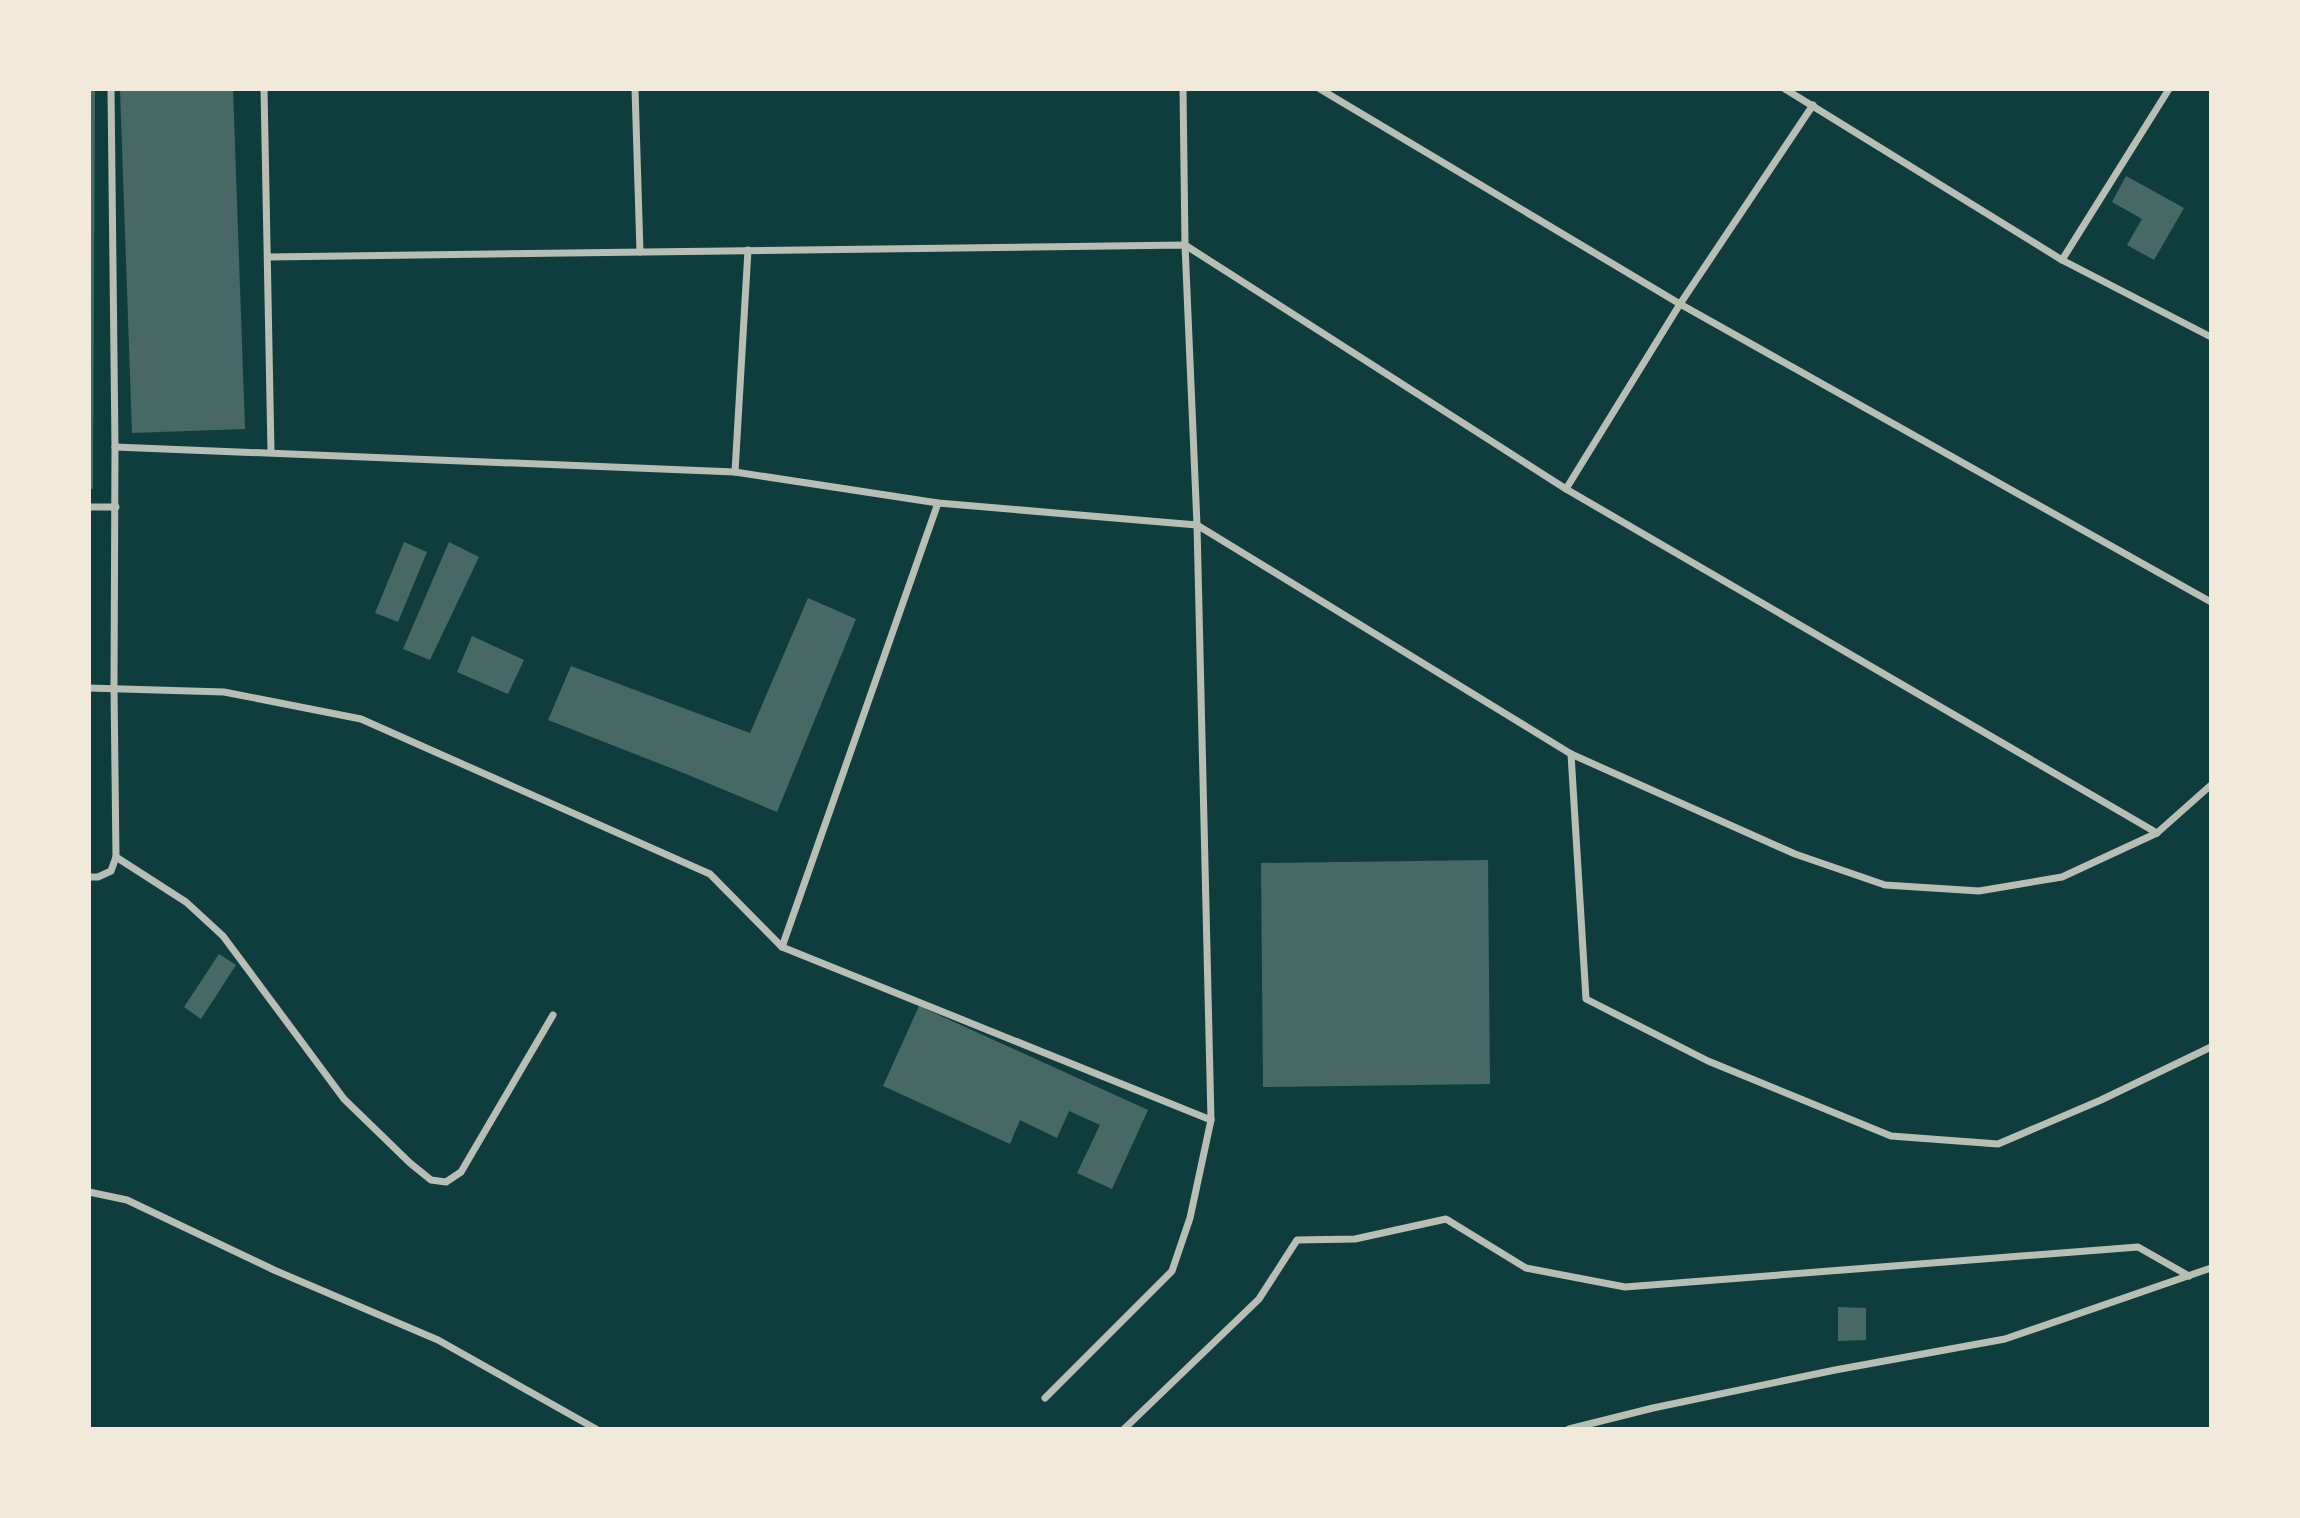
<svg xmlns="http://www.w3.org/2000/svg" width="2300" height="1518" viewBox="0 0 2300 1518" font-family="'Alegreya Sans',sans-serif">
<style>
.building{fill:#486865}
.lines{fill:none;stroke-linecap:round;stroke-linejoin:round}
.minor{stroke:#b8beb3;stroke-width:7}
</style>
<rect width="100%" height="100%" fill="#0f3d3e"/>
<!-- building -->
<g class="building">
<polygon points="89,89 95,89 93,489 89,489"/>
<polygon points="120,89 233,89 245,429 132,433"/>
<polygon points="2126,176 2184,208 2154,260 2127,245 2142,219 2112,202"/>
<polygon points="404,542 427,552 398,622 375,613"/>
<polygon points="449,542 479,557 430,660 403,649"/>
<polygon points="808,598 856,619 777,812 686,774 548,720 571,666 750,733"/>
<polygon points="472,636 524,660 508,694 457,672"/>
<polygon points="1488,860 1490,1084 1263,1087 1261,863"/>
<polygon points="219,954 236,965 201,1019 184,1007"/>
<polygon points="919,1006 1148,1110 1112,1189 1077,1173 1100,1125 1069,1111 1057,1138 1020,1120 1010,1144 883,1086"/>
<polygon points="1838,1307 1866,1308 1866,1340 1838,1341"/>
</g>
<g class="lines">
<!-- minor -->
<g class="minor">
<polyline points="264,89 271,452"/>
<polyline points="635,89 640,252"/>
<polyline points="1320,89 1680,304 2211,602"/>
<polyline points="1785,89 2062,260 2211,337"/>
<polyline points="268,257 1185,245 1566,489 2157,833"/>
<polyline points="2062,260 2169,89"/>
<polyline points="115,447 735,472 938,503 1197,525 1571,754 1795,854 1885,885 1979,891 2062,877 2157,833 2211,785"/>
<polyline points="735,472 748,250"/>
<polyline points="1566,489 1680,304 1813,105"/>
<polyline points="89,507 116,507"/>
<polyline points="89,688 224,692 361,719 710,874 782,947 1211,1120"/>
<polyline points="1571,754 1586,999 1708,1061 1891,1136 1998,1144 2101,1100 2211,1047"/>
<polyline points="116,857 186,902 223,936 344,1099 410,1163 431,1180 446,1182 461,1172 553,1015"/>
<polyline points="89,877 98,877 111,871 116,857 114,688 115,447 111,89"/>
<polyline points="782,947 938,503"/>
<polyline points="89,1192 127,1200 274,1270 438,1340 596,1429"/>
<polyline points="1045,1398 1172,1271 1190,1218 1211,1120 1197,525 1185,245 1183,89"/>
<polyline points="1124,1429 1259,1299 1297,1240 1355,1239 1446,1219 1526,1268 1625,1287 2138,1247 2189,1276"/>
<polyline points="1569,1429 1653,1408 1835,1370 2005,1339 2211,1268"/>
</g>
</g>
<!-- border -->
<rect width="2300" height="1518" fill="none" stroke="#f1e9da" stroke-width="182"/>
</svg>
